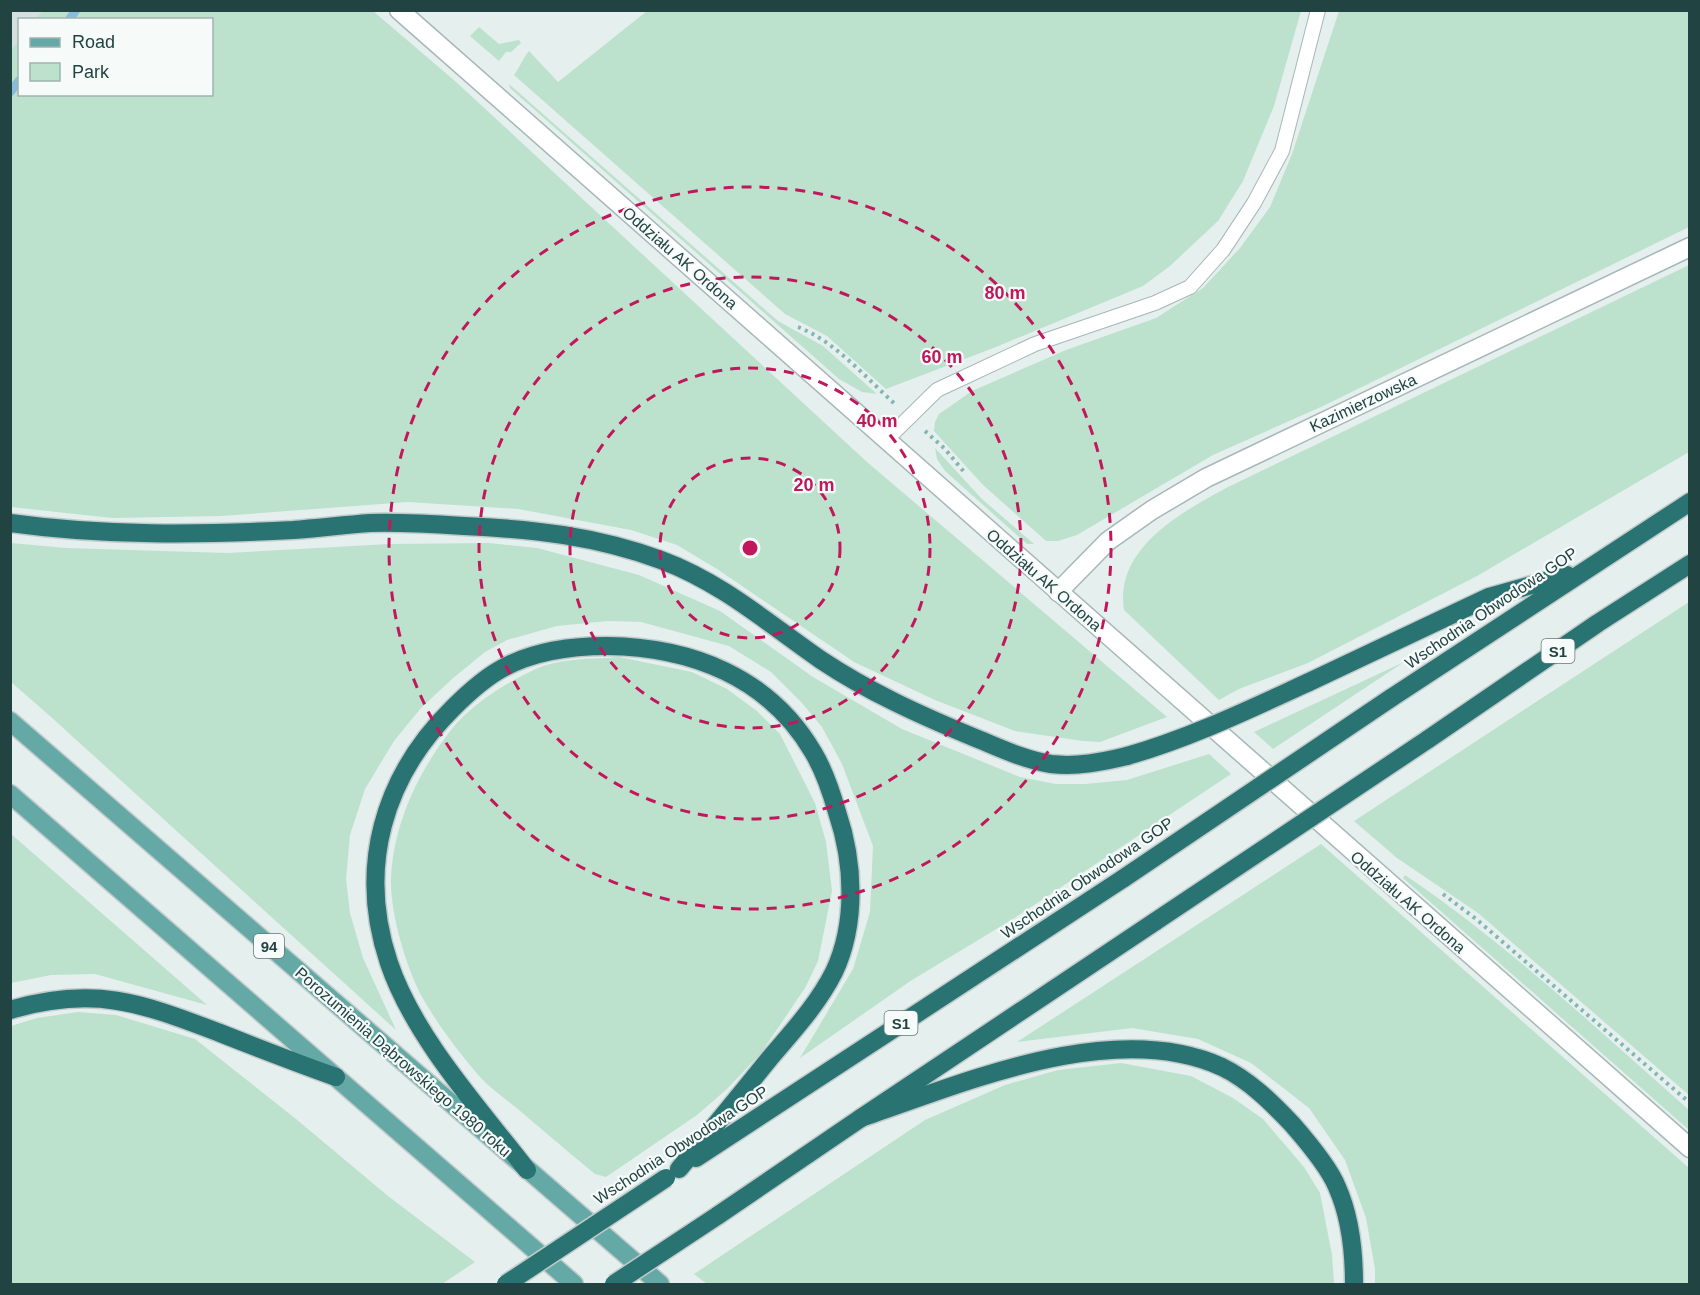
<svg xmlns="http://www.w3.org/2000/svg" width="1700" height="1295" viewBox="0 0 1700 1295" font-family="Helvetica,sans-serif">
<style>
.built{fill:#d3e0dd}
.green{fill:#bce2ce}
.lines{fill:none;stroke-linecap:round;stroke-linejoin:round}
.stream{stroke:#88bcd9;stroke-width:9}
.service-casing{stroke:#a6b8b6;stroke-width:16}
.tertiary-casing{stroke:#a6b8b6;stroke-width:21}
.primary-casing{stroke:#c1cbca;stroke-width:21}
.motorway-casing{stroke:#c1cbca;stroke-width:21}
.path{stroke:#82b6b1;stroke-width:4;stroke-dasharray:3 4.5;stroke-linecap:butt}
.service{stroke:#fff;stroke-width:14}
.tertiary{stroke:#fff;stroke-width:18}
.primary{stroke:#65a9a6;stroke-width:18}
.motorway{stroke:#2a7373;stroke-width:18}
.motorway-bridge-casing{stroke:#c1cbca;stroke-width:21;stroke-linecap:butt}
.motorway-bridge{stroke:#2a7373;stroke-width:18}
.ring{fill:none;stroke:#c2185b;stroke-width:3;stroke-dasharray:10 8}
.labels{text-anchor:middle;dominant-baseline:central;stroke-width:4.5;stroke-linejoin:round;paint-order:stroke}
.shield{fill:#f6fbfa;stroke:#617b79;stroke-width:1.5}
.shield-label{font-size:15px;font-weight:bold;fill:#214442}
.street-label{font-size:16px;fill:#214442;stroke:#f6fbfa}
.centre{fill:#c2185b;stroke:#f6fbfa;stroke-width:3}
.ring-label{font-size:18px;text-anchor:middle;font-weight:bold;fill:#c2185b;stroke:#f6fbfa;stroke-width:4.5;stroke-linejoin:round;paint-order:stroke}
</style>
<rect width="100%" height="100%" fill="#e5efed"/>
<!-- built -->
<polygon class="built" points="11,11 44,11 35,19 20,20 19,39 11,51"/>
<!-- green -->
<g class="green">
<polygon points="44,10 373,11 455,81 867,462 1167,717 1100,742 1083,741 1015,731 935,700 854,662 717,569 677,545 631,530 518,509 408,502 221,516 112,518 11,507 11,51 19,39 20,94 212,94 212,20 35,19"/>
<path d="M694,11l5,1 3,-2 599,1 -27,95 -31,75 -25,40 -48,45 -27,20 -147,61 -110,42 -59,-53 -42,-22 -271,-239c6,-8 9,-17 15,-24l29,31 89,-71z"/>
<polygon points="1339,11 1689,11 1689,227 1323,406 1213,455 1077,535 1058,541 1046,541 983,485 934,431 935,422 939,414 972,391 1066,350 1156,318 1203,288 1240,248 1270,207 1292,154"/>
<polygon points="479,27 499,44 519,40 521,43 511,52 506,52 499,61 470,36"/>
<polygon points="509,84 778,321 823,346 877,394 862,392 839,379 510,88"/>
<path d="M1689,265v187l-212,124 -169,87 -69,26 -20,11 -95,-90c-10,-62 58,-98 104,-123z"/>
<polygon points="935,448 982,499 1034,544 1027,544 945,471 937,459"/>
<polygon points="11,543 66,548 227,553 389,544 489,543 537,548 639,575 720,611 813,677 902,729 1020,777 1056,784 1085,784 1127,780 1209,754 1231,774 1013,919 912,980 800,1058 853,969 870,912 873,846 842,764 822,727 801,702 771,672 729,646 641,622 608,621 557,626 507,640 485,652 452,679 421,708 394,741 365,789 350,835 346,879 350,913 363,958 396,1030 51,717 11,682"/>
<polygon points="1689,602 1689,1095 1478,913 1397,858 1354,821"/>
<path d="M619,657l73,15 35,17 30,22 23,23 35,69 11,39 6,49 -14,70 -13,27 -44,65 -34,36 -30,26 -91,62 -11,-3c-26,-21 -51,-43 -76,-64 -13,-11 -27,-20 -38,-32 -22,-25 -43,-53 -59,-81 -16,-30 -32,-84 -31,-118 2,-54 27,-107 60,-149 20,-26 62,-52 92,-64 24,-8 51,-7 76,-9z"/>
<polygon points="1404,662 1273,749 1254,732"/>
<polygon points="11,834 207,1005 95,974 51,975 11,983"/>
<polygon points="1321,844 1689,1168 1689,1284 1375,1284 1375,1269 1366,1218 1345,1160 1309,1108 1251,1063 1198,1039 1132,1028 1017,1042"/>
<path d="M1405,875c102,69 192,154 284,235v20l-286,-252z"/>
<polygon points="78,1012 116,1015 195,1039 296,1119 388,1196 475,1262 442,1284 11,1284 11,1026 37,1018"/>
<polygon points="1121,1063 1191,1076 1233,1098 1263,1119 1304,1167 1320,1193 1332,1255 1334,1284 707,1284 694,1274 925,1120 1005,1085 1058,1070"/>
</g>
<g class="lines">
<!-- stream -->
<g class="stream">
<polyline points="69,20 76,10"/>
<polyline points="10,92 20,80"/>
</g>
<!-- service casing -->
<g class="service-casing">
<polyline id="service" points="886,440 937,390 1035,344 1155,303 1190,287 1223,250 1254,203 1282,151 1318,10"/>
</g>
<!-- tertiary casing -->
<g class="tertiary-casing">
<g id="tertiary">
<polyline points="399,10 1690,1148"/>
<polyline points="1058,592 1108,541 1152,510 1206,478 1690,247"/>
</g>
</g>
<!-- primary casing -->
<g class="primary-casing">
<g id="primary">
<polyline points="10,721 660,1284"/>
<polyline points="10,794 574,1284"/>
</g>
</g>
<!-- motorway casing -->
<g class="motorway-casing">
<g id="motorway">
<path d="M10,523c94,13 189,12 283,7 26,-2 51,-5 77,-7 31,-1 63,1 94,3 69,3 132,10 197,34 60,22 108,64 160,100 48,32 99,55 152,77 25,10 51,23 78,27 26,3 51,-2 76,-8"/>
<polyline points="1307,683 1489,597 1567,575"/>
<polyline points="1391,698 1690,502"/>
<polyline points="1427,740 1598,623 1690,564"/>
<path d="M10,1010c85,-25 131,-7 210,23 38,15 77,30 116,44"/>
<path d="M861,1118c105,-36 253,-100 361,-51 27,13 49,35 70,57 14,16 37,43 45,63 13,29 17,65 17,97"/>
<polyline points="696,1158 1124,878"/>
<path d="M527,1170c-48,-62 -113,-133 -138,-207 -32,-95 -6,-186 64,-255 15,-15 31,-30 50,-40 31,-17 70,-22 104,-22 84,1 162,31 206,106 11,18 18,39 24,60 17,50 20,111 -3,160 -16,32 -41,59 -64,86 -30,37 -60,74 -91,111"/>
<polyline points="717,1216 861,1118 1156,921"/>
</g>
</g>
<!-- path -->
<g class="path">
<path d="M798,327c38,15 67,50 97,77"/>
<polyline points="925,431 945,449 965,473"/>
<polyline points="1443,894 1476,919 1690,1103"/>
</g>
<!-- service -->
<use href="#service" class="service"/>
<!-- tertiary -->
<use href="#tertiary" class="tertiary"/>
<!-- primary -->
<use href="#primary" class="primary"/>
<!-- motorway -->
<use href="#motorway" class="motorway"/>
<!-- motorway-bridge casing -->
<g class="motorway-bridge-casing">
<g id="motorway-bridge">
<path d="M1127,756c63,-18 121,-46 180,-73"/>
<polyline points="1124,878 1391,698"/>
<polyline points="1156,921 1427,740"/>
<polyline points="506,1284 666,1178"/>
<polyline points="614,1284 717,1216"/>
</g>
</g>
<!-- motorway-bridge -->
<use href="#motorway-bridge" class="motorway-bridge"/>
</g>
<!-- distance rings -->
<g class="ring">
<circle cx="750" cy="548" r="90"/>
<circle cx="750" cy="548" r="180"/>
<circle cx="750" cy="548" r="271"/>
<circle cx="750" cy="548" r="361"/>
</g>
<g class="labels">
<!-- shield labels -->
<g class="shield">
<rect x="1541.5" y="639" width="33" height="24" rx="4.5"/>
<rect x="254" y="934" width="30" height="24" rx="4.5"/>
<rect x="884.5" y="1011" width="33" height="24" rx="4.5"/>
</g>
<g class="shield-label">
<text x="1558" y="651">S1</text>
<text x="269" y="946">94</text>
<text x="901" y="1023">S1</text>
</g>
<!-- street labels -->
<g class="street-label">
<text transform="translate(680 258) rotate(41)">Oddziału AK Ordona</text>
<text transform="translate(1363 403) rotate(-25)">Kazimierzowska</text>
<text transform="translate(1044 580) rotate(41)">Oddziału AK Ordona</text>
<text transform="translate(1491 608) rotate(-34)">Wschodnia Obwodowa GOP</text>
<text transform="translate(1087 878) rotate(-34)">Wschodnia Obwodowa GOP</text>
<text transform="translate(1408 902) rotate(41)">Oddziału AK Ordona</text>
<text transform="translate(403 1062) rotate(41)">Porozumienia Dąbrowskiego 1980 roku</text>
<text transform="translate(681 1145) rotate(-33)">Wschodnia Obwodowa GOP</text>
</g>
</g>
<circle cx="750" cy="548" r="9" class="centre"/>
<g class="ring-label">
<text x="1005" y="299">80 m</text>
<text x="942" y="363">60 m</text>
<text x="877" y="427">40 m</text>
<text x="814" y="491">20 m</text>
</g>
<!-- border -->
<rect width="1700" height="1295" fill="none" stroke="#214442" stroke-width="24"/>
<!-- legend -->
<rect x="18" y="18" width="195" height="78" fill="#f6fbfa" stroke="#a1b2b0" stroke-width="1.5"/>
<rect x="30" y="38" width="30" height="9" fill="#65a9a6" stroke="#a1b2b0" stroke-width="1.5"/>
<text x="72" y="48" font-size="18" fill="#214442">Road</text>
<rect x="30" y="63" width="30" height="18" fill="#bce2ce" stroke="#a1b2b0" stroke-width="1.5"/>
<text x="72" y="78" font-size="18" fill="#214442">Park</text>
</svg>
